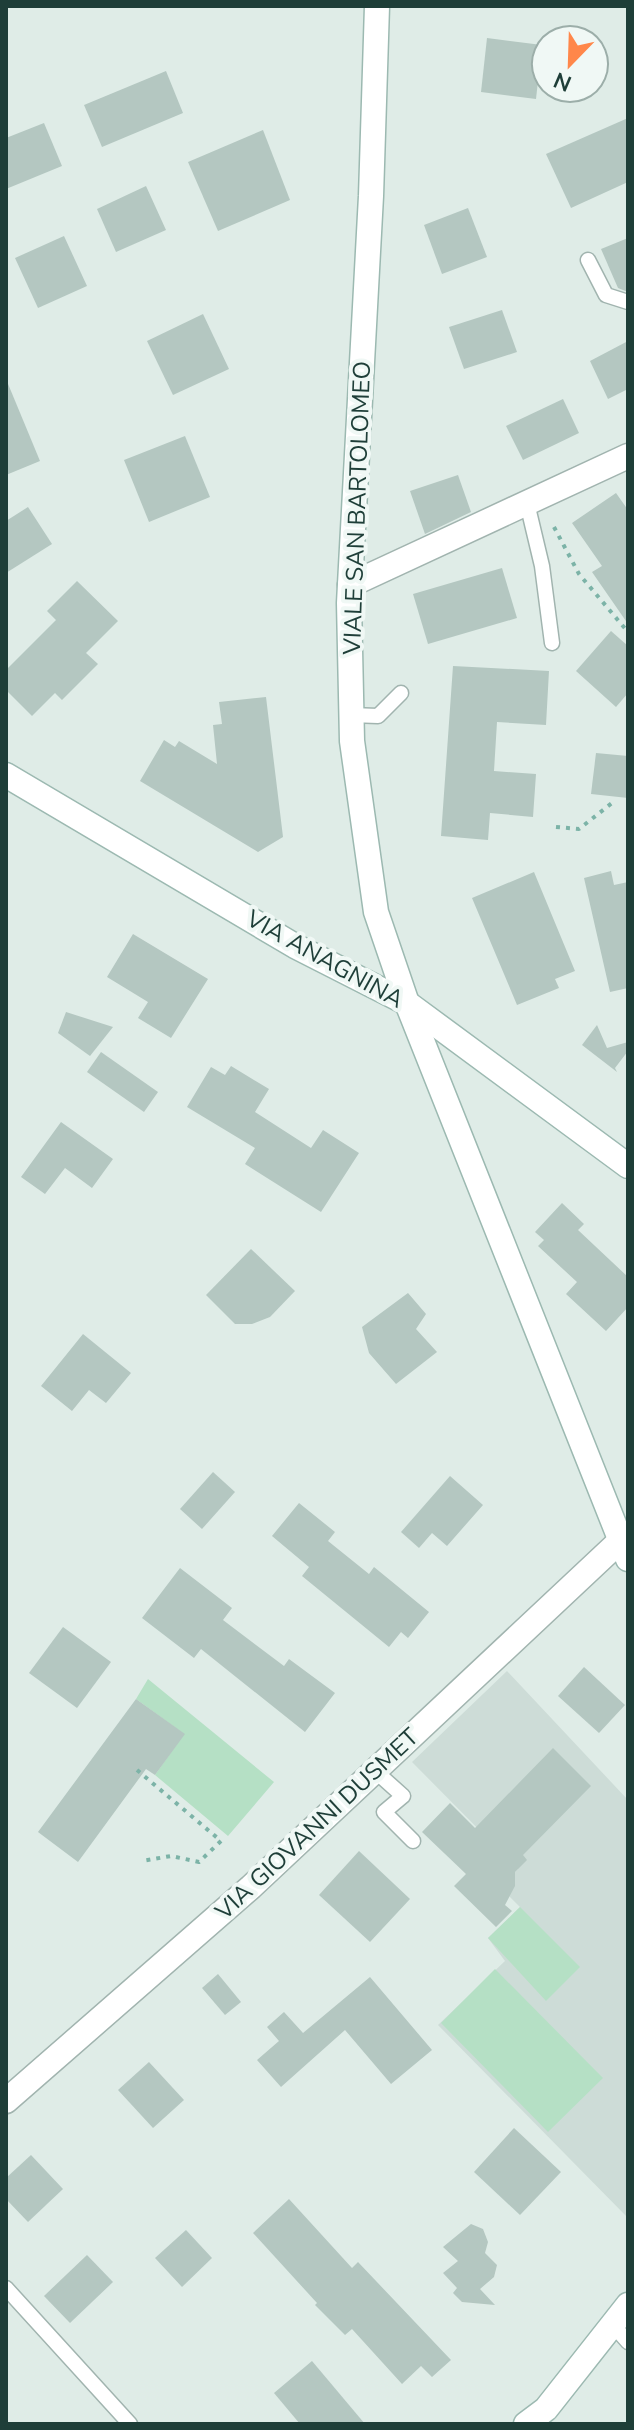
<svg xmlns="http://www.w3.org/2000/svg" width="634" height="2430" viewBox="0 0 634 2430" font-family="'Nunito Sans',sans-serif">
<style>
.built{fill:#cddcd7}
.green{fill:#b5e0c5}
.building{fill:#b4c7c1}
.lines{fill:none;stroke-linecap:round;stroke-linejoin:round}
.service-casing{stroke:#a1b4af;stroke-width:17}
.minor-casing{stroke:#a1b4af;stroke-width:27}
.secondary-casing{stroke:#9cb9b1;stroke-width:27}
.path{stroke:#7cb3a7;stroke-width:4;stroke-dasharray:4 6;stroke-linecap:butt}
.service{stroke:#fff;stroke-width:14}
.minor{stroke:#fff;stroke-width:24}
.secondary{stroke:#fff;stroke-width:24}
.labels{text-anchor:middle;dominant-baseline:central;stroke-width:8;stroke-linejoin:round;paint-order:stroke}
.street-label{font-size:24px;fill:#1e3e38;stroke:#f0f8f5}
</style>
<rect width="100%" height="100%" fill="#dfece7"/>
<!-- built -->
<polygon class="built" points="507,1671 628,1800 628,2218 438,2025 505,1961 488,1938 520,1907 508,1895 512,1875 518,1869 412,1762"/>
<!-- green -->
<g class="green">
<polygon points="148,1679 274,1782 228,1836 155,1775 184,1734 136,1699"/>
<polygon points="520,1907 580,1967 546,2001 488,1938"/>
<polygon points="495,1969 603,2078 548,2132 441,2023"/>
</g>
<!-- building -->
<g class="building">
<polygon points="487,38 542,45 536,99 481,92"/>
<polygon points="166,71 183,113 102,147 84,105"/>
<polygon points="628,118 628,182 571,208 546,154"/>
<polygon points="44,123 62,166 6,189 6,138"/>
<polygon points="263,130 290,200 218,231 188,162"/>
<polygon points="146,186 166,230 116,252 97,209"/>
<polygon points="468,208 487,257 442,274 424,225"/>
<polygon points="64,236 87,286 38,308 15,258"/>
<polygon points="628,238 628,292 618,288 601,249"/>
<polygon points="502,310 517,352 464,369 449,327"/>
<polygon points="203,314 229,369 173,395 147,341"/>
<polygon points="628,341 628,389 608,399 590,361"/>
<polygon points="6,379 40,461 6,475"/>
<polygon points="563,399 579,433 523,460 506,426"/>
<polygon points="185,436 210,497 149,522 124,460"/>
<polygon points="458,475 471,512 425,534 410,491"/>
<polygon points="616,493 628,510 628,624 592,572 602,566 572,523"/>
<polygon points="28,507 52,544 6,573 6,521"/>
<polygon points="502,568 517,618 428,644 413,594"/>
<polygon points="77,581 118,621 86,653 98,664 62,700 55,693 32,716 6,690 6,670 56,620 47,611"/>
<polygon points="611,631 628,646 628,693 616,707 576,671"/>
<polygon points="453,666 549,671 546,725 497,722 494,771 536,774 533,817 490,813 488,840 441,836"/>
<polygon points="266,697 283,837 258,852 140,781 164,740 175,747 179,741 217,764 213,725 222,724 219,702"/>
<polygon points="596,753 628,756 628,798 591,794"/>
<polygon points="611,871 614,885 628,882 628,988 610,992 584,878"/>
<polygon points="534,872 575,971 555,979 559,988 517,1005 472,898"/>
<polygon points="133,934 208,979 171,1038 138,1018 148,1002 107,977"/>
<polygon points="66,1012 113,1027 90,1056 58,1033"/>
<polygon points="597,1025 607,1048 628,1042 628,1051 615,1068 617,1072 582,1045"/>
<polygon points="101,1052 158,1092 144,1112 87,1072"/>
<polygon points="231,1066 269,1089 255,1112 311,1148 323,1130 359,1153 321,1212 245,1164 255,1148 187,1107 211,1067 225,1075"/>
<polygon points="61,1122 113,1159 92,1188 65,1168 45,1194 21,1177"/>
<polygon points="562,1203 584,1224 578,1230 628,1277 628,1307 606,1331 566,1294 577,1282 538,1246 544,1240 535,1232"/>
<polygon points="251,1249 295,1291 270,1317 252,1324 235,1324 206,1295"/>
<polygon points="408,1293 426,1314 416,1329 437,1352 396,1384 369,1353 362,1327"/>
<polygon points="83,1334 131,1373 106,1403 89,1390 72,1411 41,1386"/>
<polygon points="213,1472 235,1492 202,1529 180,1509"/>
<polygon points="450,1476 483,1505 447,1546 432,1533 419,1548 401,1532"/>
<polygon points="299,1503 335,1532 328,1541 369,1574 374,1567 429,1612 408,1638 401,1632 389,1647 302,1576 309,1567 272,1536"/>
<polygon points="180,1568 232,1608 223,1620 284,1666 289,1659 335,1693 305,1732 201,1649 194,1658 142,1618"/>
<polygon points="63,1627 111,1662 77,1708 29,1673"/>
<polygon points="584,1667 625,1705 599,1733 558,1696"/>
<polygon points="136,1699 185,1734 155,1775 146,1769 78,1862 38,1832"/>
<polygon points="553,1748 591,1786 523,1855 527,1860 515,1872 515,1886 505,1905 512,1911 496,1927 454,1886 466,1874 422,1832 450,1803 475,1828"/>
<polygon points="359,1851 410,1899 370,1942 319,1895"/>
<polygon points="218,1974 241,2002 225,2015 202,1988"/>
<polygon points="370,1977 432,2050 391,2084 345,2030 281,2087 257,2060 279,2041 267,2027 284,2012 303,2033"/>
<polygon points="149,2062 184,2100 153,2128 118,2090"/>
<polygon points="514,2128 561,2172 520,2215 474,2172"/>
<polygon points="31,2155 63,2189 28,2222 6,2199 6,2178"/>
<polygon points="289,2199 352,2268 358,2262 451,2360 432,2377 421,2366 402,2384 352,2329 345,2335 315,2305 317,2303 253,2233"/>
<polygon points="471,2224 483,2229 488,2242 485,2253 497,2265 494,2277 480,2289 495,2305 462,2302 453,2293 457,2288 443,2273 458,2261 443,2247"/>
<polygon points="186,2230 212,2258 182,2287 155,2258"/>
<polygon points="87,2255 113,2282 70,2323 44,2296"/>
<polygon points="312,2361 365,2424 300,2424 274,2393"/>
</g>
<g class="lines">
<!-- service casing -->
<g class="service-casing">
<g id="service">
<polyline points="588,260 606,295 628,302"/>
<polyline points="527,503 542,566 552,643"/>
<polyline points="351,715 378,716 401,693"/>
<polyline points="374,1770 403,1796 384,1812 413,1841"/>
<polyline points="6,2288 130,2424"/>
<polyline points="613,2325 628,2342"/>
</g>
</g>
<!-- minor casing -->
<g class="minor-casing">
<g id="minor">
<polyline points="350,585 628,456"/>
<polyline points="6,2101 251,1887 621,1540"/>
</g>
</g>
<!-- secondary casing -->
<g class="secondary-casing">
<g id="secondary">
<polyline points="377,6 371,196 349,603 352,741 376,912 407,1003 628,1559"/>
<polyline points="6,775 295,946 407,1003 628,1166"/>
<polyline points="526,2424 546,2409 628,2305"/>
</g>
</g>
<!-- path -->
<g class="path">
<polyline points="554,527 579,574 628,632"/>
<polyline points="556,827 579,829 612,803"/>
<polyline points="137,1770 221,1841 199,1862 171,1856 142,1861"/>
</g>
<!-- service -->
<use href="#service" class="service"/>
<!-- minor -->
<use href="#minor" class="minor"/>
<!-- secondary -->
<use href="#secondary" class="secondary"/>
</g>
<g class="labels">
<!-- street labels -->
<g class="street-label">
<text transform="translate(357 508) rotate(-88)">VIALE SAN BARTOLOMEO</text>
<text transform="translate(325 959) rotate(29)">VIA ANAGNINA</text>
<text transform="translate(317 1824) rotate(-43)">VIA GIOVANNI DUSMET</text>
</g>
</g>
<!-- border -->
<rect width="634" height="2430" fill="none" stroke="#1e3e38" stroke-width="16"/>
<!-- north arrow -->
<g transform="translate(570 64) rotate(203)"><circle r="38" fill="#f0f8f5" stroke="#9caea9" stroke-width="2"/>
<path d="M0-6L14 30L0 20L-14 30Z" fill="#ff874a"/>
<text y="-12" font-size="22" font-weight="bold" text-anchor="middle" fill="#1e3e38">N</text>
</g>
</svg>
